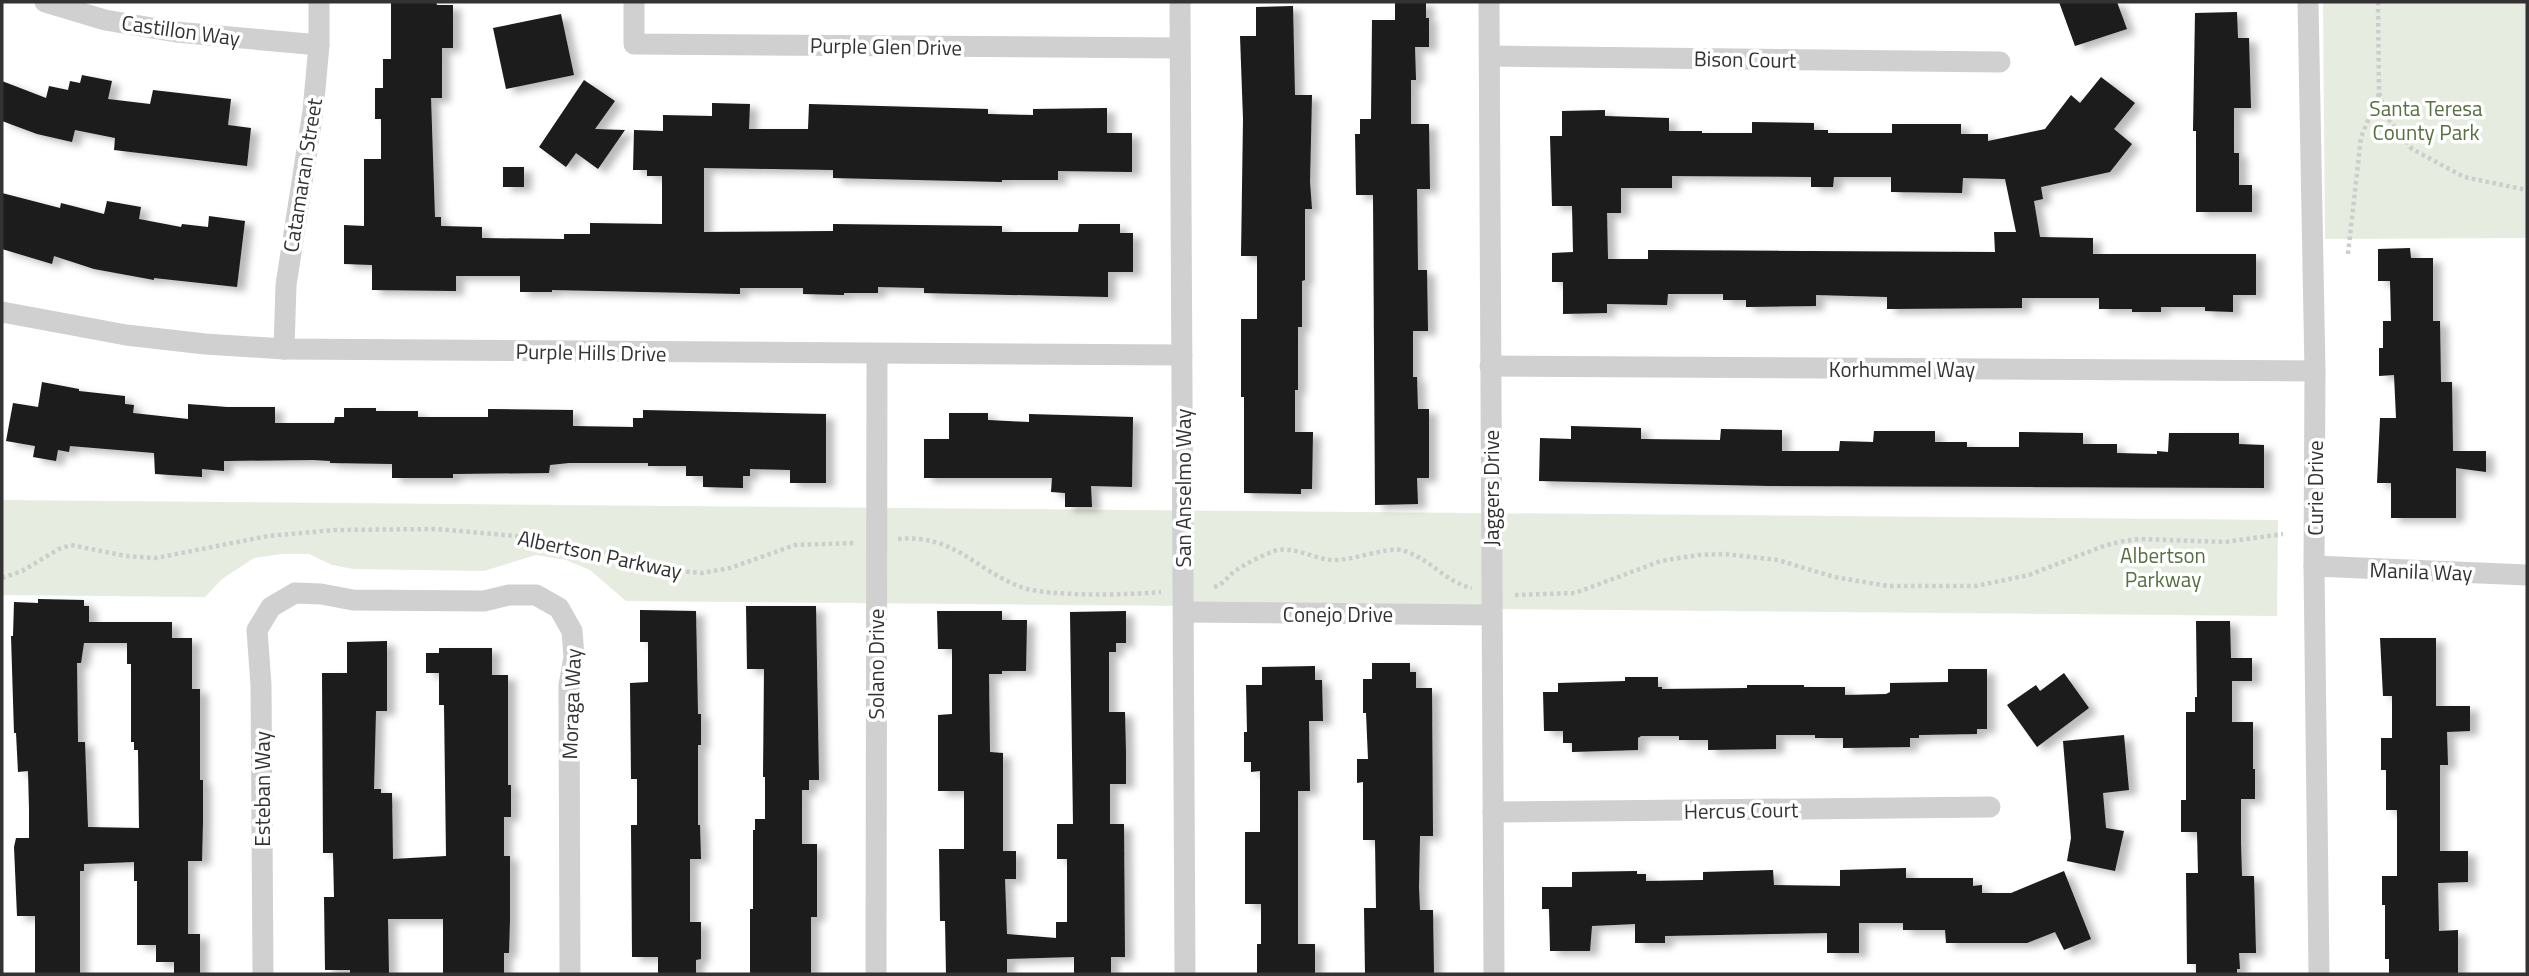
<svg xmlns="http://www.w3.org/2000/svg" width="2529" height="976" viewBox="0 0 2529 976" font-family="'Titillium Web',sans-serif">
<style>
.green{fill:#e6ecdf}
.building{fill:#1a1a1a;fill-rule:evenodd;filter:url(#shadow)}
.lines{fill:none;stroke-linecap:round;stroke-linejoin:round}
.path{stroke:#cdcdcd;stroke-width:4.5;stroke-dasharray:3.5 3.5;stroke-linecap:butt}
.street{stroke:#d0d0d0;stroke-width:21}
.labels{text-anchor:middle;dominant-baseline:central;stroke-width:7;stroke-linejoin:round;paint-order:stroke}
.street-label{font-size:21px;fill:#333;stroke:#fff}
.park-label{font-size:21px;fill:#56703f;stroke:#fff}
</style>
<defs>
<filter id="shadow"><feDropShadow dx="8" dy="4.5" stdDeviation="3.5" flood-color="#0004"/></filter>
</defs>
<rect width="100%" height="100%" fill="#fff"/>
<!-- green -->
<g class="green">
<polygon points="2323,2 2527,2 2527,238 2325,239"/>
<polygon points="2,500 2278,520 2277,616 626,601 590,570 566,560 536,555 484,571 353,569 332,565 309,554 281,554 254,558 222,579 205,597 2,595"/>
</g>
<!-- building -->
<g class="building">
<polygon points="391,2 436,2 437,5 453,5 453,48 442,48 442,98 431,98 435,217 441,217 441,226 482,227 482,238 564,239 564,234 590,234 590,223 662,224 662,176 647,176 647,170 633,170 634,130 663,131 663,115 712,116 712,103 750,104 749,129 808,129 809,104 988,109 988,114 1033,115 1033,109 1107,108 1107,133 1132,133 1132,172 1058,171 1058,180 1002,180 1002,182 833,178 833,170 704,168 704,232 833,231 833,224 1002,226 1002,232 1078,232 1079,224 1120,224 1120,233 1133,233 1133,272 1108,272 1108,297 924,293 924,288 878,287 878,293 844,293 844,295 803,294 803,288 740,288 740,294 552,290 552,292 520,292 520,276 456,276 456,291 372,290 372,265 344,264 344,225 364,226 364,159 381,159 381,119 375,119 375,88 383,88 383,59 391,59"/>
<polygon points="1395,2 1426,2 1426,18 1429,18 1429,47 1415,47 1416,80 1411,80 1411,124 1429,124 1430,189 1417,189 1418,270 1427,270 1428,331 1413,331 1413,377 1417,377 1418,409 1429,409 1429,478 1417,478 1418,504 1375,505 1373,195 1356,195 1355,134 1360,134 1360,119 1371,119 1372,20 1395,20"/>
<polygon points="2059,2 2117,2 2127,29 2075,46"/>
<polygon points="1293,6 1295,95 1312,95 1310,182 1312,209 1305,209 1305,280 1302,281 1302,327 1298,327 1298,390 1295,390 1295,432 1313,432 1312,489 1301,489 1301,494 1244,493 1244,397 1241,397 1241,319 1257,319 1257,256 1241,256 1243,119 1240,36 1256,36 1256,7"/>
<polygon points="2237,12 2238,38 2249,38 2251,108 2234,108 2234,153 2239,153 2239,185 2252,185 2252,212 2196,212 2196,131 2193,131 2195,13"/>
<polygon points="561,14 574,75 506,89 493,28"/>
<polygon points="82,75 112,81 108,99 150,104 153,90 231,99 228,125 251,128 247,166 114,150 115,138 75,130 72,142 37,134 2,121 2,81 46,98 49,86 68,90 70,81 80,83"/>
<path d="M2101,77l34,26 -21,26 18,15 -22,28 -69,15 2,12 -9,2 6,36 53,1v16h163v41h-23v17l-28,-1v-4h-44v5h-29v-3h-33v-11h-77v10l-135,1v-12l-71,-2v11l-70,1v-7h-23v-6h-55l-1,11 -60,-1v9l-44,1v-32h-11v-29l21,-1 -1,-46h-20l-2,-70h12v-25l43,-1v6l64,2v13h33v2h50v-11l62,1v7h14v3h64v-9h69v10h27v7l57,-12 26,-34 9,8zM1672,176l139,1v10h22l1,-10h57v15l71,1 1,-15 42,1 11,53h-22l1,20 -347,-2v9h-40l-1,-46h14v-25h51z"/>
<polygon points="584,80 615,101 595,129 625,130 598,169 576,153 566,167 539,147"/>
<rect x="503" y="167" width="21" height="20"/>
<polygon points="2,193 60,208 61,203 104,214 107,201 141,207 139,219 181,227 182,224 208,227 209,216 245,221 237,287 154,278 154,280 94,269 54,256 52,264 2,249"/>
<polygon points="2410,248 2411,258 2433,258 2433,321 2440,321 2441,382 2452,382 2453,451 2486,451 2486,472 2456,468 2456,518 2391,518 2391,483 2377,483 2380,418 2396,418 2394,375 2379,376 2379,348 2383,348 2383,321 2391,321 2390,281 2378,281 2378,249"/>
<polygon points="42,382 79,389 79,391 125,396 125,404 134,405 133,413 188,419 188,404 227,407 275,407 275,423 334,423 335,417 344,417 344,408 376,408 376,411 418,411 418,417 488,417 488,409 573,410 573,426 633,427 633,418 643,418 643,410 826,414 826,483 790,483 790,470 750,469 750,476 743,476 743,488 703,487 703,476 686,476 686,466 648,466 648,463 569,463 550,465 549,473 453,474 453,478 392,478 392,464 330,463 330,461 313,460 224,461 224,471 202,469 202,477 155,474 154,453 70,446 69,452 58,450 56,461 33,457 35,446 6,441 13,403 38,407"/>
<polygon points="949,413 988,413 988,420 1029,422 1029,414 1133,417 1132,487 1091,486 1092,507 1065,507 1065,493 1051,492 1052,478 924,478 924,439 949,439"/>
<polygon points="1571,426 1641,428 1641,439 1720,440 1721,429 1782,430 1782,451 1839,451 1840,441 1873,442 1874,431 1935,431 1935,442 1967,442 1967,447 2019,447 2019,432 2083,433 2083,444 2117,444 2117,453 2157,454 2157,451 2168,452 2169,433 2239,433 2239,444 2264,445 2264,488 1770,486 1539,481 1540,438 1571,439"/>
<path d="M38,599l46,1v6h5v16h83v16h20v51h8v91h3v41l-1,40h-14v73h12v40h-26v-12h-18v-17h-19v-64h-3v-19l-50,2v7h-4v103h-45v-58h-18l-3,-69 2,-9h13v-29l-1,-38 -10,1 -2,-39h-2l-3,-97h2l1,-34 24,1zM84,643h43v21h4v78h3v8h4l1,78 -51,-1 -3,-85h-7l-1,-79h4z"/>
<polygon points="746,606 816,606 819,780 809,780 809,790 802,790 802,844 817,844 817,917 811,917 811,974 750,974 750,909 753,909 753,830 755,830 755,819 765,819 765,777 763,777 764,669 747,669"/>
<polygon points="640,610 696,611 698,714 701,714 701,745 698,745 698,825 700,825 701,859 690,859 690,922 701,922 701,959 696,960 696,974 658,974 658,957 632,957 631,825 637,825 637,779 631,779 630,683 648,682 648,642 640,642"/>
<polygon points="937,611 1002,611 1002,620 1027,620 1026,671 1002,671 1002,674 989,674 990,752 1003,753 1003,851 1016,851 1016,879 1005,879 1007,934 1056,938 1056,922 1067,922 1067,859 1057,859 1057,824 1073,824 1070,612 1126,611 1126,643 1116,643 1116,652 1109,652 1109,712 1125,712 1126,753 1126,784 1110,784 1110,824 1124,824 1125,957 1111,957 1111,974 1074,974 1074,957 1007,959 1007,974 946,974 945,921 940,921 939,849 964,849 964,791 938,791 938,715 952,714 952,649 938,649"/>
<polygon points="2196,621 2230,621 2231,658 2252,658 2252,681 2232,681 2232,722 2253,722 2253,769 2255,769 2255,799 2241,799 2241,844 2242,876 2254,876 2256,953 2239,953 2240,969 2237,969 2237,974 2196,974 2196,964 2187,964 2186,873 2198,873 2197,832 2181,832 2181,800 2186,800 2186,712 2195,712 2195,697 2197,697"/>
<polygon points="2380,638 2436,638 2436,706 2470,706 2470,731 2447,732 2448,765 2440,765 2440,851 2468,851 2468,882 2438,883 2439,931 2458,930 2458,974 2389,974 2389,959 2385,959 2385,905 2382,905 2382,876 2397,876 2397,810 2386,810 2386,770 2381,770 2381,738 2392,738 2392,696 2383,696"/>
<polygon points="387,641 387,711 376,711 374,789 381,789 381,793 392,793 393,859 446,856 444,705 439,705 439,673 426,673 426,653 439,653 439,648 492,648 492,675 508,675 508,785 511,785 511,817 504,817 504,856 510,856 510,919 509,953 504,953 504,974 443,974 443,919 388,919 389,974 350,974 350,970 325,970 324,897 334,897 333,853 323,853 322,673 347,673 347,642"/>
<polygon points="1372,663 1410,663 1410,672 1416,672 1416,688 1432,688 1433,836 1420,836 1419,887 1420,910 1433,910 1434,974 1365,974 1364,908 1376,908 1375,840 1363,840 1363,782 1357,783 1357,759 1368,759 1366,713 1363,713 1363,679 1372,679"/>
<polygon points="1315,666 1315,680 1322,680 1323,721 1309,721 1310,791 1298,791 1298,944 1315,944 1315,974 1257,974 1257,944 1261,944 1261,904 1245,904 1245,832 1260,832 1260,771 1251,772 1251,762 1244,762 1244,732 1247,732 1246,685 1262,685 1262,667"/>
<polygon points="1948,669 1987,669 1987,729 1977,729 1977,734 1919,735 1919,738 1910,738 1910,747 1843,748 1843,738 1815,738 1815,735 1776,735 1776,749 1708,750 1708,740 1679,740 1679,736 1641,736 1638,738 1638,750 1572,752 1572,743 1563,743 1563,731 1544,731 1543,692 1558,692 1558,683 1625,681 1625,677 1658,677 1658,687 1662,687 1662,689 1747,688 1747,685 1804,685 1804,687 1845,687 1845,695 1886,694 1890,692 1890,683 1948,682"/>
<polygon points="2064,673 2089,708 2037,747 2007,705 2036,685 2040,691"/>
<polygon points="2124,735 2129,790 2103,793 2106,828 2124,831 2115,871 2067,861 2071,838 2063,741"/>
<polygon points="1906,868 1906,878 1973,878 1973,886 1982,885 1982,893 2011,893 2064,871 2091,939 2064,950 2055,932 2027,943 1946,943 1945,930 1903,930 1903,923 1859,923 1859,953 1827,953 1827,933 1665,936 1665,943 1635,943 1635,924 1592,926 1590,951 1550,951 1549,909 1542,909 1542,887 1572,887 1572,872 1637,871 1637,874 1646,874 1646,881 1703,880 1703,872 1773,870 1774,885 1840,886 1840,870"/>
</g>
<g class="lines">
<!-- path -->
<g class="path">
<polyline points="2378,2 2379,93 2387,117 2412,149 2464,177 2527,190"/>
<polyline points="2348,254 2361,137 2379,94"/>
<path d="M898,539c57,-5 77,31 123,48 27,10 109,8 140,5"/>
<polyline points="2,578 22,571 59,549 71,545 126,556 156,558 268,536 335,530 437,529 527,537 593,549 675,571 702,573 730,568 795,545 855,543"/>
<path d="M1214,587c9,-2 14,-11 21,-16 12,-8 26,-15 39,-20 19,-6 39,8 58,9 21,1 53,-13 69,-10 28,7 45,33 71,38"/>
<polyline points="1515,595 1575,593 1661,561 1698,555 1725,554 1778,560 1834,577 1888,586 1976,586 2029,575 2106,545 2124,541 2139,539 2225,542 2283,534"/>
</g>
<!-- street -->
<g class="street">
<polyline points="45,2 105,20 176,32 319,45"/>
<polyline points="634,2 634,44 1180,48"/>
<polyline points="1180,2 1185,974"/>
<polyline points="1489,2 1494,974"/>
<polyline points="2308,2 2315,371 2314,566 2319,974"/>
<polyline points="1490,56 2000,62"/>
<polyline points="2,312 126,335 205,344 284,349 1182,355"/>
<polyline points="284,349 286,285 313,111 319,45 319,2"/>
<polyline points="1490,366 2315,371"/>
<polyline points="2314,566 2527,575"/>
<polyline points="1184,612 1491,615"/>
<polyline points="1493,812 1990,807"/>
<polyline points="263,974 261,685 257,630 271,607 295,593 321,594 353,600 484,601 509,595 536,595 559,608 572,631 574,657 569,685 570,974"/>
<polyline points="876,974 877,354"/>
</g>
</g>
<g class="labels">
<!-- street labels -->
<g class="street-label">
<text transform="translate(181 30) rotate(8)">Castillon Way</text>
<text transform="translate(886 46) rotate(1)">Purple Glen Drive</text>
<text transform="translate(1745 59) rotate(1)">Bison Court</text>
<text transform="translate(302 175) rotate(-81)">Catamaran Street</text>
<text transform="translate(591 352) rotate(1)">Purple Hills Drive</text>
<text x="1902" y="369">Korhummel Way</text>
<text transform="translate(1183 488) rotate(-90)">San Anselmo Way</text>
<text transform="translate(1491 488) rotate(-90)">Jaggers Drive</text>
<text transform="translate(2315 488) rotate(-90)">Curie Drive</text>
<text transform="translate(600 554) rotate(12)">Albertson Parkway</text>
<text transform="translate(2421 571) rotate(2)">Manila Way</text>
<text x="1338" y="614">Conejo Drive</text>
<text transform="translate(876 664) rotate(-90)">Solano Drive</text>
<text transform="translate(571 704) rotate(-88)">Moraga Way</text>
<text transform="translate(262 789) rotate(-90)">Esteban Way</text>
<text transform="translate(1741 810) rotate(-1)">Hercus Court</text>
</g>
<!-- park labels -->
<g class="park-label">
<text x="2426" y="108">Santa Teresa<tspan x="2426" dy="24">County Park</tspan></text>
<text x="2163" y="555">Albertson<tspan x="2163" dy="24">Parkway</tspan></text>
</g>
</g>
<!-- border -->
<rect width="2529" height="976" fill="none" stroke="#333333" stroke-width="7"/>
</svg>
